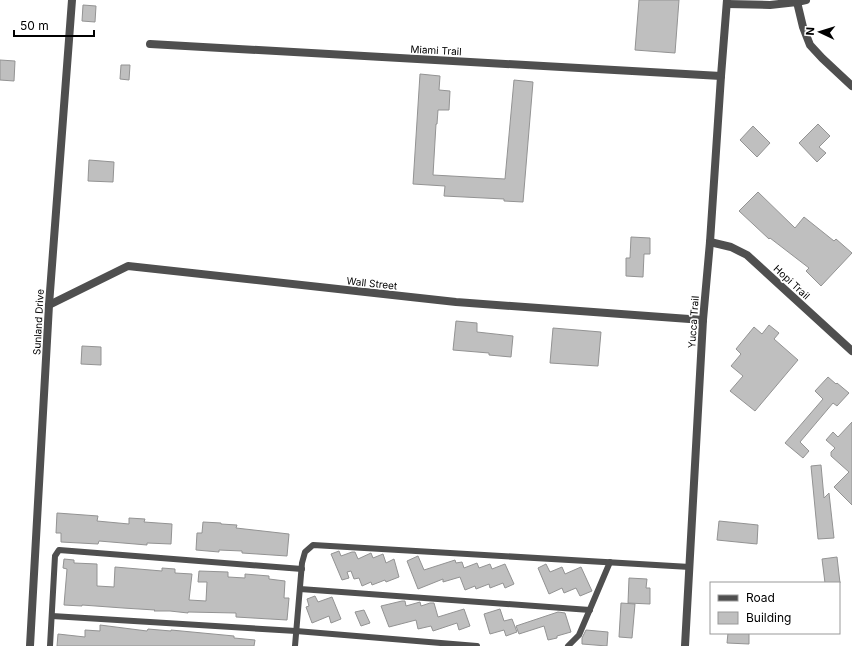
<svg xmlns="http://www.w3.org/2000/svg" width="852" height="646" viewBox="0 0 852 646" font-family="Inter,sans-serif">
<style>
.building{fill:#bfbfbf;stroke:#939393}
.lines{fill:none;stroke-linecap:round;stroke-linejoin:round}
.lane{stroke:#4f4f4f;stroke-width:6}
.street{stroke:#4f4f4f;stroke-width:8}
.labels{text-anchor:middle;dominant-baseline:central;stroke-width:3;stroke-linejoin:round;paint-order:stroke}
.street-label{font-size:10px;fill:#000;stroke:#fff}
</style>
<rect width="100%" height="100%" fill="#fff"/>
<!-- building -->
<g class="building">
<polygon points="639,0 679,0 675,53 635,50"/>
<polygon points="83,5 96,6 95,22 82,21"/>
<polygon points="0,60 15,61 14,81 0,80"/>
<polygon points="121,65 130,65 129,80 120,79"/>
<polygon points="420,74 440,76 439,90 450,91 449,110 438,110 437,124 436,124 433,175 505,179 514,80 533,82 523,202 504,201 504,199 444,196 445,186 413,184"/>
<polygon points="818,124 830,136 819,147 826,153 817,162 799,143"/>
<polygon points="753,126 770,143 757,157 740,140"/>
<polygon points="89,160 114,162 113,182 88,181"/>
<polygon points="758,192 795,228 804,217 834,241 836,239 852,253 821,286 806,271 809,268 770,238 769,239 739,211"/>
<polygon points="631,237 650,238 650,254 644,254 643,277 626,276 626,258 630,258"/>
<polygon points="456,321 477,323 477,332 513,336 511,357 489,355 489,353 453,350"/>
<polygon points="769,325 779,333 774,339 798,360 755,411 730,391 743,376 731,366 741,354 736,349 754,327 762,334"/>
<polygon points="553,328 601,332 598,366 550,363"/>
<polygon points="82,346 101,347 101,365 81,364"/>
<polygon points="828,377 836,384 837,383 849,393 837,406 833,403 800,442 809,451 803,458 785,443 823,399 815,391"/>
<polygon points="852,422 852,505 834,487 849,472 831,456 831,452 835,448 826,440 833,432 838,437"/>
<polygon points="821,465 824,498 829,493 834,538 818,539 811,466"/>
<polygon points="57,513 98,516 97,521 129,524 129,518 145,519 144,522 172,524 171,544 147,543 147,545 99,541 98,544 61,542 61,533 56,533"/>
<polygon points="719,521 758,525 757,544 717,540"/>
<polygon points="203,522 221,523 221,524 237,525 236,528 289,534 287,556 242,553 242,551 219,550 219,552 196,550 197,533 202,533"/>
<polygon points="339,551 341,556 352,552 355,552 358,559 371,553 373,558 383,554 386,563 394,559 399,577 386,582 385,580 372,585 371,582 362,586 359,578 354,579 351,571 347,572 349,578 342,580 331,554"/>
<polygon points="418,556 424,570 455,560 456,563 462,562 464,568 477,563 479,568 490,564 492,569 505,564 514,584 505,588 503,583 490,588 489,584 476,589 475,586 465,590 460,577 443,582 443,579 418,589 407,561"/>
<polygon points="837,557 840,583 825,583 822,559"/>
<polygon points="64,559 74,560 74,563 97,564 97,586 114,587 115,567 162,571 162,568 175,569 175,573 192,574 189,600 206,601 207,582 198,582 199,571 228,572 228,577 245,578 245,574 269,576 269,579 285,581 284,598 289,598 287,620 236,617 236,613 188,612 188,613 170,611 154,611 155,610 123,608 82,605 82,606 64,605 67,569 63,568"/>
<polygon points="546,564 550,572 562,567 565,574 581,567 592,591 580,596 576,588 564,593 562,588 549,594 538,568"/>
<polygon points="629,578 647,579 646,588 650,588 650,604 628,603"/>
<polygon points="315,596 318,602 332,597 341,619 331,623 329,616 312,623 306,607 309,606 307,599"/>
<polygon points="402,601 405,601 406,606 420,602 421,606 430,603 434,603 438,617 464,609 470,626 459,630 457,623 433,631 431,626 418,629 416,620 389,627 381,606"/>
<polygon points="621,603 635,604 632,638 619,637"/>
<polygon points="500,609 504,621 512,619 517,632 506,636 504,630 490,634 484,614"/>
<polygon points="364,610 370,623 361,626 355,612"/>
<polygon points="558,612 565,613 571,632 557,636 557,638 548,640 544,626 519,634 516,626"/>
<polygon points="100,625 147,631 148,629 171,631 171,630 234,636 234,638 255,640 254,646 57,646 58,634 85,637 85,630 100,631"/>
<polygon points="586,630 608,632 607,646 582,644 582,638"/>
<polygon points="728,633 749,633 749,644 727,643"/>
</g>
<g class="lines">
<!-- lane -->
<g class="lane">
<polyline points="300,589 590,610"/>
<polyline points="52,616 296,631 477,646"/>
<polyline points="50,646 55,556 59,550 302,569"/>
<polyline points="295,646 302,563 305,552 313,545 690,567"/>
<polyline points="568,646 579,635 610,562"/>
</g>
<!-- street -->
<g class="street">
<polyline points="797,2 806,0"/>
<polyline points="727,4 770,5 797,2 803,27 810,45 822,58 852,86"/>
<polyline points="150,44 721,76"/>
<polyline points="710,242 731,247 747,255 852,351"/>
<polyline points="49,305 128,266 456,302 703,320"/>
<polyline points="30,646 49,305 72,0"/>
<polyline points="685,646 703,320 710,242 721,76 727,0"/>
</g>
</g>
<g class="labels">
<!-- street labels -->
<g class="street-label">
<text transform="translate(436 50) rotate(3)">Miami Trail</text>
<text transform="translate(792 282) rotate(43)">Hopi Trail</text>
<text transform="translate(372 283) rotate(6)">Wall Street</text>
<text transform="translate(38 322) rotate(-87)">Sunland Drive</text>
<text transform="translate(693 322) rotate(-86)">Yucca Trail</text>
</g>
</g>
<!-- legend -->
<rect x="710" y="582" width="130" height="52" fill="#ffffff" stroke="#999999"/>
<rect x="718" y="595" width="20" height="6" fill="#4f4f4f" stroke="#999999"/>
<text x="746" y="602" font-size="12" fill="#000000">Road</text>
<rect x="718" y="612" width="20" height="12" fill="#bfbfbf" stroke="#999999"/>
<text x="746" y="622" font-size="12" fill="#000000">Building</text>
<!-- north arrow -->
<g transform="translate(820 32) rotate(274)" stroke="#ffffff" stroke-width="3" paint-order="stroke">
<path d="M0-3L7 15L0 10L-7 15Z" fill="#000000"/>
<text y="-6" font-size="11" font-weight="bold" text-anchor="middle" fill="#000000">N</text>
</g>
<!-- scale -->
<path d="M14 30v6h80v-6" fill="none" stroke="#000000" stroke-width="2"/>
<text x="20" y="30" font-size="12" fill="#000000" stroke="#ffffff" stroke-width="3" paint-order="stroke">50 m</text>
</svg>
